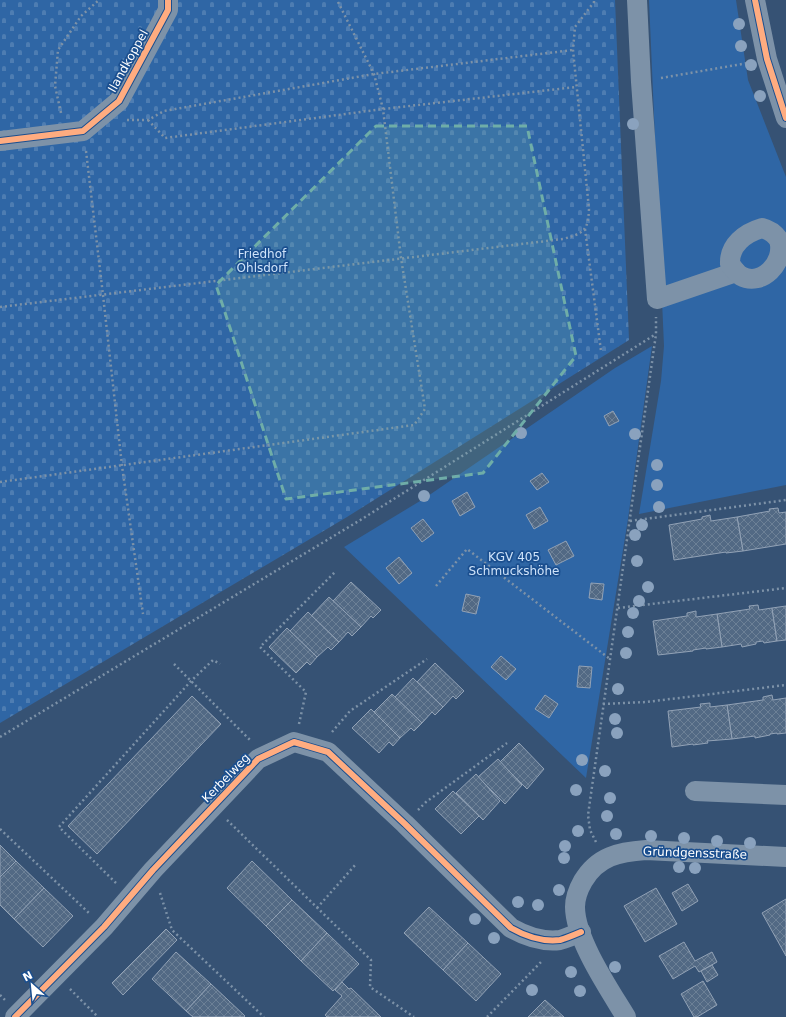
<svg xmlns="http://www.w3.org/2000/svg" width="786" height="1017" viewBox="0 0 786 1017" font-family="'DejaVu Sans',sans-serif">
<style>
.green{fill:#2f66a5}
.cemetery{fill:url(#cemetery-stones)}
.building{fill:url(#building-cross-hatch);stroke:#92a2b6}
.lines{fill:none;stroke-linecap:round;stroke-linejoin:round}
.path{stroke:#7d92a8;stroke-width:2.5;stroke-dasharray:2 3;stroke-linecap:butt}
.minor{stroke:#7d92a8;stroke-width:20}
.cycleway-casing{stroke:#1b4f8f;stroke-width:8}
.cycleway{stroke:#ffac80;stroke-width:6}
.tree{fill:#8aa2be}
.marked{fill:#6fada8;fill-opacity:0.2;stroke:#6fada8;stroke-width:3;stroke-dasharray:8 5;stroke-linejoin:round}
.labels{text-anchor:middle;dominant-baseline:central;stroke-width:3.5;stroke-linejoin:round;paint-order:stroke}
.street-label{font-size:12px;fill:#fff;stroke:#1b4f8f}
.park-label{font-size:12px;fill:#cfe3fa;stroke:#1b4f8f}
</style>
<defs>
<pattern id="cemetery-stones" width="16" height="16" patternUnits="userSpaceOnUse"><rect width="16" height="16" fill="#2f66a5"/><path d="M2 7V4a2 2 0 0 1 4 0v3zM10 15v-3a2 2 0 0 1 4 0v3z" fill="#4e7db2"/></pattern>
<pattern id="building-cross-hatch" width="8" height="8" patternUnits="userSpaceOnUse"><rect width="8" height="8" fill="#526984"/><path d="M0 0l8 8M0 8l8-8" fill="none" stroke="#6c8096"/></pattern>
</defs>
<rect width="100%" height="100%" fill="#365274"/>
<!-- green -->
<g class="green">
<polygon points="649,0 736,0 748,80 786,177 786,485 639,514 661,381 664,346"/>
<polygon points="652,346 628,519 586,778 344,547 425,498 615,368"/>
</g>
<!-- cemetery -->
<polygon class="cemetery" points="0,0 615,0 629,340 347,517 0,723"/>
<!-- building -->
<g class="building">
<polygon points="613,411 619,421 609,426 604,416"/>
<polygon points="542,473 549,482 537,490 530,481"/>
<polygon points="467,492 475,507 460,516 452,501"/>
<polygon points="540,507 548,521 534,529 526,515"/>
<polygon points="778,508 779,513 786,512 786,544 743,551 737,517 770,511 769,509"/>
<polygon points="710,515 711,521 737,517 743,551 726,553 726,552 674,560 669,525 702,519 702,517"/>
<polygon points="423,519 434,533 422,542 411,528"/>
<polygon points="566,541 574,556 556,565 548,550"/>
<polygon points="399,557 412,573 399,584 386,568"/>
<polygon points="351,582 381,610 373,618 371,616 361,627 333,601"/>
<polygon points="591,583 604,584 602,600 589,598"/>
<polygon points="466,594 480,597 476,614 462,611"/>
<polygon points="329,597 361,627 352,636 348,632 339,642 311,616"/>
<polygon points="758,605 759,610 772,608 777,641 764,643 763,641 756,642 756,644 742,647 741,644 722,647 717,614 750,609 749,606"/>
<polygon points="786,606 786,640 777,641 772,608"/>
<polygon points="696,611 696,617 717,614 722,647 706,649 706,648 693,650 693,651 658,655 653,621 687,616 687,613"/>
<polygon points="308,612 339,642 331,650 328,647 317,657 290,631"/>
<polygon points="287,628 317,657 310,665 307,662 296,673 269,647"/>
<polygon points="501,656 516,669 506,680 491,667"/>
<polygon points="435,663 464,691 456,699 453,696 443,707 417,682"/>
<polygon points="579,666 592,667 590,688 577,687"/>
<polygon points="413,678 443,707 435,715 432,712 422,723 395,697"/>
<polygon points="392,694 422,723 414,731 411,728 400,738 374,712"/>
<polygon points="545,695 558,704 549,718 535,709"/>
<polygon points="772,695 773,700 786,698 786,733 777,734 777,733 770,734 770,735 755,738 755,736 732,739 727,705 763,700 763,697"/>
<polygon points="192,696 221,724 97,854 68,826"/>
<polygon points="710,703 710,707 727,705 732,739 707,741 708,743 693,745 693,744 672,747 668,711 701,707 700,704"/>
<polygon points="371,709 400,738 393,746 389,742 379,753 352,728"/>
<polygon points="519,743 544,769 527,789 500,762"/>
<polygon points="498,759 522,785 505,804 478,777"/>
<polygon points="476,774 500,801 483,820 456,793"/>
<polygon points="453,791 479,816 461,834 435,809"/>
<polygon points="0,845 16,861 0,877"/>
<polygon points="16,861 44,888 14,919 0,905 0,877"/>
<polygon points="252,861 292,900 266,926 227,888"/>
<polygon points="688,884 698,901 682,911 672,893"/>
<polygon points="44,888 73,916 43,947 14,919"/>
<polygon points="656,888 677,924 645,942 624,906"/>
<polygon points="786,899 786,956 762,913"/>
<polygon points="292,900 327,933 301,961 266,926"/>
<polygon points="429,907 468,943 443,970 404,933"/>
<polygon points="166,929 177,940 123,995 112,983"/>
<polygon points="327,933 359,964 333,991 301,961"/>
<polygon points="684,942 695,961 712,952 717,962 699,972 695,966 673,979 659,956"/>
<polygon points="468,943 501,974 476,1001 443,970"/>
<polygon points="176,952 211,984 186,1011 152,979"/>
<polygon points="712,965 718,975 707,982 701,971"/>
<polygon points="703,981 717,1005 697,1017 694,1017 681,994"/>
<polygon points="342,982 349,989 351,988 381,1017 327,1017 325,1015 342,996 335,990"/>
<polygon points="211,984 245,1016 244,1017 193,1017 186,1011"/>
<polygon points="545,1000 564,1017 528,1017"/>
</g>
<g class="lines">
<!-- path -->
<g class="path">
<polyline points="661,78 748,63"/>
<polyline points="61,113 55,86 58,50 81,16 99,0"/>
<polyline points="127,120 148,120 164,111 374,74 573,50"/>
<polyline points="148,120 165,138 383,109 576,87"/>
<polyline points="86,151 103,295 122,466 143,614"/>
<polyline points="585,229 601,351"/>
<path d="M0,307l563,-68c21,-6 25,-8 26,-30l-16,-159 2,-23 19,-25v-2"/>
<polyline points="0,482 414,425 425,409 401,258 383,109 374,74 337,0"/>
<polyline points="630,521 786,500"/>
<polyline points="436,586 467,549 610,659"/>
<polyline points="618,608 786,588"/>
<polyline points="174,664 250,740"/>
<polyline points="603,704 646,702 786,685"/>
<polyline points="299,724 306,692 260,647 335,572"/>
<polyline points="332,732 350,711 427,659"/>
<polyline points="0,737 362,519 656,334"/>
<polyline points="418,810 426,802 507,743"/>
<polyline points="227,820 371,960 370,987 414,1017"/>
<polyline points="0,829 90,914"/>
<polyline points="596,842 590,830 588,815 656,334 656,317"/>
<polyline points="116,883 59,827 191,681 213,660 220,664"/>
<polyline points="160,893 172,930 264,1017"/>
<polyline points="317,908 356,864"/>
<polyline points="70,989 98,1017"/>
<polyline points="0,995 5,1000"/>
<polyline points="487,1017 541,962 542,960"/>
</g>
<!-- minor -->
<g class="minor">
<polyline points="637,0 641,82 657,299 736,272"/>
<polyline points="755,0 767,59 786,118"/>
<polyline points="0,141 83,131 119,101 168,10 168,0"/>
<path d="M762,228c8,2 13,6 17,12 7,23 -18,47 -38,36 -5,-3 -8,-8 -11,-12 -1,-19 15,-31 32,-36z"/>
<polyline points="695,791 786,795"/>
<path d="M15,1017l89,-90 49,-57 105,-111 36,-17 34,10 77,72 106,104c14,8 32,14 49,12 7,-2 14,-5 21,-8"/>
<path d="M626,1017c-17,-28 -51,-78 -51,-110 0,-9 4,-19 8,-26 15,-25 36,-29 63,-31l140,7"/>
</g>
<!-- cycleway casing -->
<g class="cycleway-casing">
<g id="cycleway">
<polyline points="755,0 767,59 786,118"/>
<polyline points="0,141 83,131 119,101 168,10 168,0"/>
<path d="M15,1017l89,-90 49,-57 105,-111 36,-17 34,10 77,72 106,104c14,8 32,14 49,12 7,-2 14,-5 21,-8"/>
</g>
</g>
<!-- cycleway -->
<use href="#cycleway" class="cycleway"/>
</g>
<!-- trees -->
<g class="tree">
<circle cx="739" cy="24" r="6"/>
<circle cx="741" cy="46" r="6"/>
<circle cx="751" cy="65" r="6"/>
<circle cx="760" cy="96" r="6"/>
<circle cx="633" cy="124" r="6"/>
<circle cx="521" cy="433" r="6"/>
<circle cx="635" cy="434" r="6"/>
<circle cx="657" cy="465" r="6"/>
<circle cx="657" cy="485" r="6"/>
<circle cx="424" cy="496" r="6"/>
<circle cx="659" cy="507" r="6"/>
<circle cx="642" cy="525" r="6"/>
<circle cx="635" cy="535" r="6"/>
<circle cx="637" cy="561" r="6"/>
<circle cx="648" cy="587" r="6"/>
<circle cx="639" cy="601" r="6"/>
<circle cx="633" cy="613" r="6"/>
<circle cx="628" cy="632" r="6"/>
<circle cx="626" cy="653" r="6"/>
<circle cx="618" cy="689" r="6"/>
<circle cx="615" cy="719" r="6"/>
<circle cx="617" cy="733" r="6"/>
<circle cx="582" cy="760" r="6"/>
<circle cx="605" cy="771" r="6"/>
<circle cx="576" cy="790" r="6"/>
<circle cx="610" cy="798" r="6"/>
<circle cx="607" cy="816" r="6"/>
<circle cx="578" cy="831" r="6"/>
<circle cx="616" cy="834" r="6"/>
<circle cx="651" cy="836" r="6"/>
<circle cx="684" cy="838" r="6"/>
<circle cx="717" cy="841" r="6"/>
<circle cx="750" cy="843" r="6"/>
<circle cx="565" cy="846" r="6"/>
<circle cx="564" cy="858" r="6"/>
<circle cx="679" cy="867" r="6"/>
<circle cx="695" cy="868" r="6"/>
<circle cx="559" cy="890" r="6"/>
<circle cx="518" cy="902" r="6"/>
<circle cx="538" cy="905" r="6"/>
<circle cx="475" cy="919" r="6"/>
<circle cx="494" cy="938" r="6"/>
<circle cx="615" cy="967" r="6"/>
<circle cx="571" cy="972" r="6"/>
<circle cx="532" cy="990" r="6"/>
<circle cx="580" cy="991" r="6"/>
</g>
<!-- marked area -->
<path class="marked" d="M376,126h151l49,230 -93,117 -197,26 -70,-214z"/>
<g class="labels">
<!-- street labels -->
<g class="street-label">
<text transform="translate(128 61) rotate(-61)">Ilandkoppel</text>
<text transform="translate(226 778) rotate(-46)">Kerbelweg</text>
<text transform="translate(695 853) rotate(2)">Gründgensstraße</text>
</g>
<!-- park labels -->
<g class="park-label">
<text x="262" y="254">Friedhof<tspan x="262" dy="14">Ohlsdorf</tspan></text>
<text x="514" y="557">KGV 405<tspan x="514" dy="14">Schmuckshöhe</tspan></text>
</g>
</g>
<!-- north arrow -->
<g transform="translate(32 985) rotate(333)" stroke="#1b4f8f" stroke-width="3" paint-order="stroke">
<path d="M0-3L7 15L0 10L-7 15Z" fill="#ffffff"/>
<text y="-6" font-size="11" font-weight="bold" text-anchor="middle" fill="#ffffff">N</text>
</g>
</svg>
